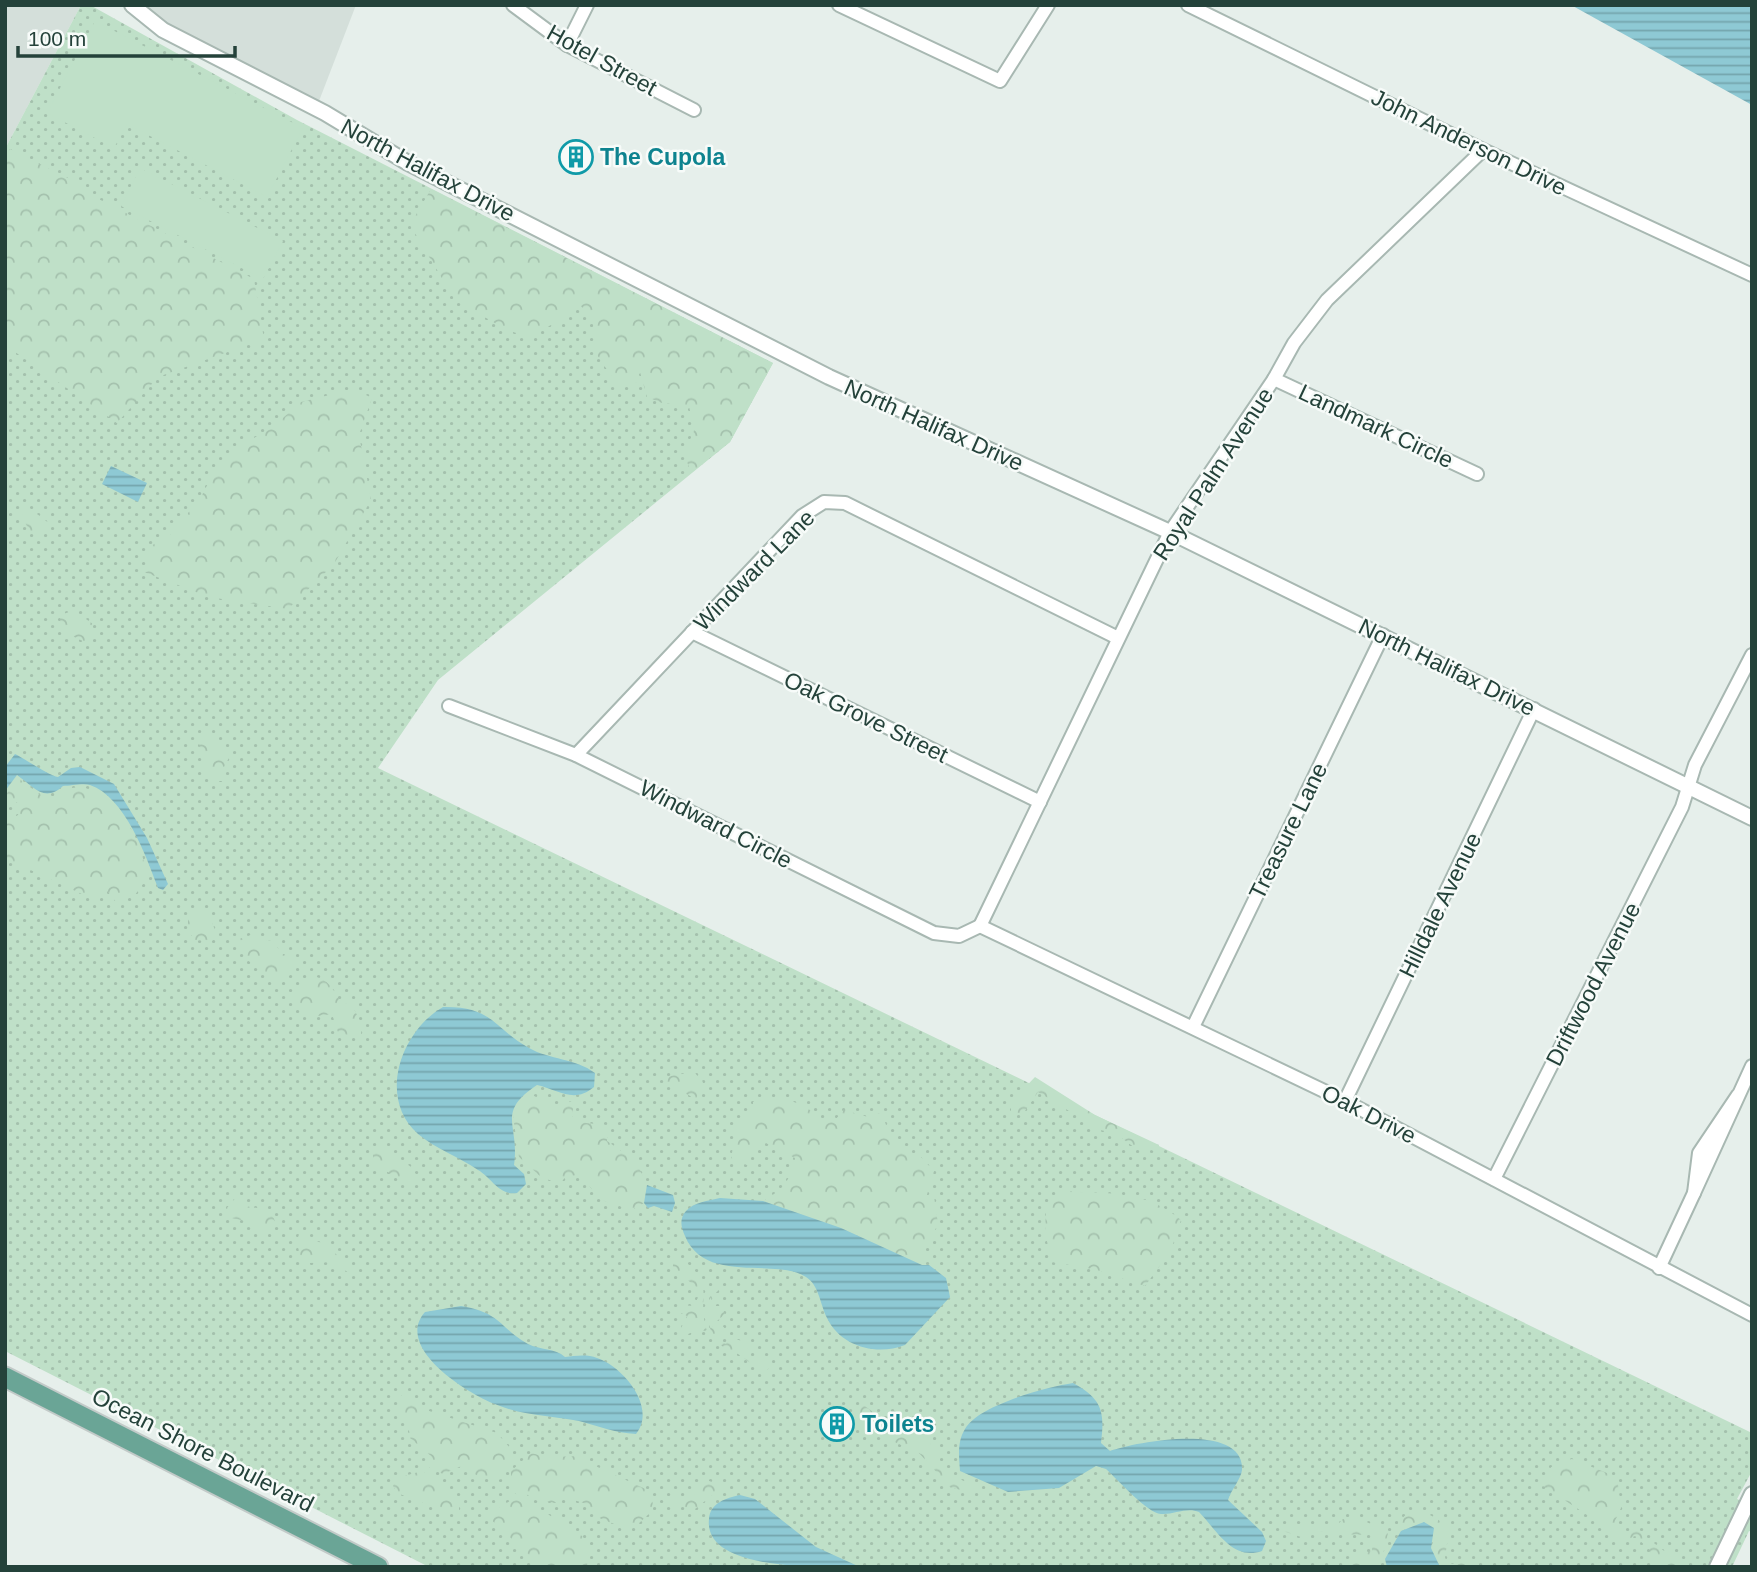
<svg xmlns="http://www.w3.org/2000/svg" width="1757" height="1572" viewBox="0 0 1757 1572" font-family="Helvetica,sans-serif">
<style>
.built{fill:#d4dfda}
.grass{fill:url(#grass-dots)}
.forest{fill:url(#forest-crowns)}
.pitch{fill:#bfe0c8}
.water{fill:url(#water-rules)}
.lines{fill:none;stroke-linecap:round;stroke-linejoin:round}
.minor-casing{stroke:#a8b8b2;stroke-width:16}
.tertiary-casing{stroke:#a8b8b2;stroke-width:18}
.primary-casing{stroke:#c2cac8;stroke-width:23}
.minor{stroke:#fff;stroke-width:12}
.tertiary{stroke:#fff;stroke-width:14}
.primary{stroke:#6aa596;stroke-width:19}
.labels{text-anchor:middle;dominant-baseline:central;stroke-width:5;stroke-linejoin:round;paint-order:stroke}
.street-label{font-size:23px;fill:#24423a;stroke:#f7fbf9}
.culture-label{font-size:23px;font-weight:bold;fill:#0d838f;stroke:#f7fbf9;text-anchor:start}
</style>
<defs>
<pattern id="grass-dots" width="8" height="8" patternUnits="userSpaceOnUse" patternTransform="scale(1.75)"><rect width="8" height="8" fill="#bfe0c8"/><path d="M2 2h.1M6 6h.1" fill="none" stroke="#a4c1ad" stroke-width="1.8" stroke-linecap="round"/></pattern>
<pattern id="forest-crowns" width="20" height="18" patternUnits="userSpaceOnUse" patternTransform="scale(1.75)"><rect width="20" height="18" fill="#bfe0c8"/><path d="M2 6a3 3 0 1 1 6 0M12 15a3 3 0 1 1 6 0" fill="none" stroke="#a4c1ad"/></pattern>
<pattern id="water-rules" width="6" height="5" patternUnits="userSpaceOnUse" patternTransform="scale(1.75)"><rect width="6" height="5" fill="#8ec9d4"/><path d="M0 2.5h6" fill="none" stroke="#74a5ad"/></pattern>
</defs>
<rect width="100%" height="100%" fill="#e6efeb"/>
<!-- built -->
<g class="built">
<polygon points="5,5 81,5 5,149"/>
<polygon points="144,5 356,5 319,101 167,23"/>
</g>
<!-- grass -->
<polygon class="grass" points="81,5 90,5 297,120 773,363 730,442 438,680 378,768 1752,1433 1752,1471 1737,1499 1752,1506 1752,1532 1749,1531 1732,1567 429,1567 5,1351 5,149"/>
<!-- forest -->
<g class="forest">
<polygon points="10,149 88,188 89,194 254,279 264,339 158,377 117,423 5,345 5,157"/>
<polygon points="431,189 773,363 730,442 691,473 684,453 694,431 689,406 662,403 647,397 640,372 636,383 616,383 595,352 593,320 580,305 553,324 528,337 507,330 455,300 410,225"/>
<polygon points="354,389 372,398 359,435 371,500 334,564 288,609 209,597 144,572 151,546 171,534 201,497 214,472 241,446 275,425 301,402"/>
<polygon points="23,503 50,524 47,534 31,532 23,520"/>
<polygon points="69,612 83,617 93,624 92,636 85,642 70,635 60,622 61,615"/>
<polygon points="206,733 230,756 223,769 229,781 219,781 205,772 199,745"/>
<path d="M18,778l28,21h8l10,-10c6,0 15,-3 21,-1 35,8 59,58 62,90l-12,17 -19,7 -8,-10 -1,-9 -10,13h-11l-81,-38v-36l13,-7 3,-10 -16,-9z"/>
<polygon points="198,911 209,913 216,933 212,941 195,940 188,931 188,920"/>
<path d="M251,935l11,6 11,-1 8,13 13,6 -1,11 -7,10c-16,3 -49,-23 -47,-41z"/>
<path d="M309,976c18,1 24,12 32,27h10l11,22 -1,9 -8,3 -15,-5 -6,-18 -22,3 -16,-17 3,-10z"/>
<polygon points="694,1072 703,1082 696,1099 669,1085 663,1077"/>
<polygon points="1035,1077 1095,1115 1159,1145 1159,1152 1131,1145 1115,1133 1100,1130 1038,1092 1023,1114 1011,1111 1011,1102"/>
<path d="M534,1096l24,11 16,-7 -2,17 14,6 21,2v16c26,18 43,28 37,62l-12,7 -31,-10 -21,-25 -14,1 -6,8 -19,-7 -22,-20 -6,-41 2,-16z"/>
<path d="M780,1097l25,9 19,16 11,-2 9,-10 24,7 1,-3 13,-1 7,21 17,19 13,2 15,16 -8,27 8,-2 4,28 -7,14 -5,1 -4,27 -81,-38 -78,-27c21,-12 27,-20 32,-43l-29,-15h-7l-9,8 -3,14 -16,-7 7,-37 15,-7v-12z"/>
<path d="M380,1144l31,23 6,9 -1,9c-13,-5 -34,-14 -43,-24v-9z"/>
<path d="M1065,1191c44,3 81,-1 116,29l-10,30 -26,36 -52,-17 -41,-7 -7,-29 1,-25z"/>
<path d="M237,1196l8,10c13,3 24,1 30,15l-5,8 -8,2 -15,-10 -16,-3 -4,-10z"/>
<polygon points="300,1231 307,1231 312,1240 326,1244 338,1256 348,1261 349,1273 332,1262 309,1263 300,1257 297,1241"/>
<path d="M679,1257c40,29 16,37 28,74l-10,-1 -13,6 -4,-6 7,-14 -10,-5 3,-6 14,1 7,-15 -28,-23v-6z"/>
<path d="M714,1283l6,4 -3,5 -5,-1 -1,15h10l4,8 -9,8 -5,-2 2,8 7,-5 8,9 -10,7 8,5 4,-6 17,4 3,3 -7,9 10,7 8,-6 9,10 -5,10c-9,-8 -18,-15 -27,-21 -6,-4 -15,-6 -20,-11 -14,-13 -10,-45 -4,-60z"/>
<path d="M403,1393l18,10 2,6 74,24 13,15 2,13 -10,18c-15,3 -28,-3 -38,-14l-21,9 -17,-8 5,-10 -21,-18 -2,-16 -7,-6 -3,-15z"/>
<polygon points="862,1404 884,1420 911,1427 936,1449 944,1472 975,1486 973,1492 951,1488 919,1453 857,1425 853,1410"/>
<polygon points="531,1453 547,1457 584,1456 591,1464 652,1492 653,1510 636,1526 617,1525 601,1519 587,1504 567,1498 555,1503 535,1500 511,1484 511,1471"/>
<path d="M1572,1459l45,18 4,31 -6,13 8,14 14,-5 48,37h-23l-11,-7 -1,-10 -15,-14 -11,5 -12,-6 -5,-7 -64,-42c2,-19 11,-23 29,-27z"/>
<path d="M422,1471c15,6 27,19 37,31v9h-15l-47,-18 -4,-7 4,-8z"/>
<polygon points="700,1478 724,1486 695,1509 674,1505 670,1500 674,1496 693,1499"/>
<polygon points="510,1490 582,1536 590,1547 587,1566 542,1567 486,1515 510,1501"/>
<path d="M1410,1511c17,0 28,7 39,18l-4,29 6,6 22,-4 5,4 -1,3h-37l-9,-20 4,-9 -11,-16 -23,9 -3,-9z"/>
<polygon points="1343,1519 1367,1522 1388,1533 1380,1567 1344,1567 1348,1559 1372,1551 1372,1535 1336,1534 1319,1531 1301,1537 1283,1531 1283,1526 1287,1525 1337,1525"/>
</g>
<!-- pitch -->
<g class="pitch">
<polygon points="95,21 303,128 267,197 127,124 114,148 47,113"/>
<polygon points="140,168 283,241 263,279 121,206"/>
</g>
<!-- water -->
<g class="water">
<polygon points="1571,5 1752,5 1752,105"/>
<polygon points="111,466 147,483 138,502 102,484"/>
<path d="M15,754c10,5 35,22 43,23l13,-9 9,-1 34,17 33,54 21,46 -5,6 -5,-2c-12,-32 -33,-91 -68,-103 -7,-2 -20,1 -27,1 -19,17 -29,1 -46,-11l-12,16v-24z"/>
<path d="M443,1007c50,-1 50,21 86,41 21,12 46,10 66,25l-1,14c-20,17 -35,3 -57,-2 -42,28 -17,39 -23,80l10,9 2,10 -9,9c-18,3 -25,-15 -39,-23 -19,-13 -42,-21 -60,-36 -41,-36 -17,-103 25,-127z"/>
<polygon points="647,1185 673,1195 675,1203 672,1212 654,1206 648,1208 644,1203"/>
<path d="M720,1198l43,3 78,27 81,37h7l17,13 4,19 -45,48c-28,11 -64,2 -78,-27 -7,-14 -8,-33 -21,-41 -31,-20 -101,8 -121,-41 -4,-9 -6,-17 1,-25 8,-9 22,-10 34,-13z"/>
<path d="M461,1306c41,7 37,21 67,38 12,6 27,4 37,13 10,-1 22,-3 32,1 27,9 60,50 39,76 -21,-1 -38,-8 -57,-13 -26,-5 -54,-5 -79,-15 -30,-10 -107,-58 -75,-94z"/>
<path d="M1073,1383c29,16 32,28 28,60l9,8c25,-9 135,-30 132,19 -1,9 -11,20 -14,30l34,32 4,9 -4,10c-29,10 -44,-19 -63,-39 -13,-5 -25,3 -38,2 -14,-1 -43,-34 -55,-45l-10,-3 -37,22 -51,4 -48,-21c-1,-15 -3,-29 5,-42 13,-24 82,-42 108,-46z"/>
<path d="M740,1495l15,4 61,48 44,20c-37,0 -157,5 -151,-48 1,-16 17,-21 31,-24z"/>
<polygon points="1424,1522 1434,1528 1431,1548 1440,1567 1387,1567 1385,1559 1401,1531"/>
</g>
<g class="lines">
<!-- minor casing -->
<g class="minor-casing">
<g id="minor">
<polyline points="513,5 567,45 694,110"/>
<polyline points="839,5 1000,81 1048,5"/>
<polyline points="1188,5 1483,150 1752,275"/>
<polyline points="567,45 587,5"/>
<polyline points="1274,379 1477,474"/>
<polyline points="692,632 1040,802"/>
<polyline points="449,706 576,755 934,933 959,936 980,926"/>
<polyline points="576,755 802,516 824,502 845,503 1118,638"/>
<polyline points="980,926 1170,532 1274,379 1294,343 1327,300 1483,150"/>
<polyline points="980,926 1345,1101 1752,1315"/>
<polyline points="1193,1027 1383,635"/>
<polyline points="1738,1095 1699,1153 1694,1193 1752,1066"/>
<polyline points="1345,1101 1534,709"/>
<polyline points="1494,1179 1682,807 1695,765 1752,655"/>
<polyline points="1659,1268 1694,1193"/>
</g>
</g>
<!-- tertiary casing -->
<g class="tertiary-casing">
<g id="tertiary">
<polyline points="132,5 163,30 325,113 408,163 829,377 1170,532 1752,818"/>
<polyline points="1717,1567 1752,1494"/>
</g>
</g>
<!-- primary casing -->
<g class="primary-casing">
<polyline id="primary" points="5,1377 378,1567"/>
</g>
<!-- minor -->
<use href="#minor" class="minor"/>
<!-- tertiary -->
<use href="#tertiary" class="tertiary"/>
<!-- primary -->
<use href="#primary" class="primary"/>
</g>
<!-- icons -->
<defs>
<g id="building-ring" transform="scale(1.75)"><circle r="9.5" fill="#f7fbf9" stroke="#0f9aa8" stroke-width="1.5"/><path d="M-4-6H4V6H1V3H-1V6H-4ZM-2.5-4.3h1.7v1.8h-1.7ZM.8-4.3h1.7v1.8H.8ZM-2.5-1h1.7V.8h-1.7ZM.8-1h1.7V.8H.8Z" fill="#0f9aa8"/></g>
</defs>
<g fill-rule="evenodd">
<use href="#building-ring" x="576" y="157"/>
<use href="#building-ring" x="837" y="1424"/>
</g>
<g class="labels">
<!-- street labels -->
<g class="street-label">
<text transform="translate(602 60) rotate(29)">Hotel Street</text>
<text transform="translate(1469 142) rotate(26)">John Anderson Drive</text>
<text transform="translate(428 170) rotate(28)">North Halifax Drive</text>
<text transform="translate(934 425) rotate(24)">North Halifax Drive</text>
<text transform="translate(1376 426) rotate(25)">Landmark Circle</text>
<text transform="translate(1213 474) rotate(-57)">Royal Palm Avenue</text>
<text transform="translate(754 570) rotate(-45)">Windward Lane</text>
<text transform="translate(1447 667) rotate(26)">North Halifax Drive</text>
<text transform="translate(866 717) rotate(26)">Oak Grove Street</text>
<text transform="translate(716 824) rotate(27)">Windward Circle</text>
<text transform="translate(1288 831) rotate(-64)">Treasure Lane</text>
<text transform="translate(1440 905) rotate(-64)">Hilldale Avenue</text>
<text transform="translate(1593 984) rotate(-63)">Driftwood Avenue</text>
<text transform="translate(1369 1114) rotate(27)">Oak Drive</text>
<text transform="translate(203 1450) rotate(27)">Ocean Shore Boulevard</text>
</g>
<!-- culture labels -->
<g class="culture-label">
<text x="600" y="157">The Cupola</text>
<text x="862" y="1424">Toilets</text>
</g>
</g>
<!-- border -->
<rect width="1757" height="1572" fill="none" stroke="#24423a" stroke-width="14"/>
<!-- scale -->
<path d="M18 46v10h217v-10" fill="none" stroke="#24423a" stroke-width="3.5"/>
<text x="28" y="46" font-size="21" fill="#24423a" stroke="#f7fbf9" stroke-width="5" paint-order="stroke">100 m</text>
</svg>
